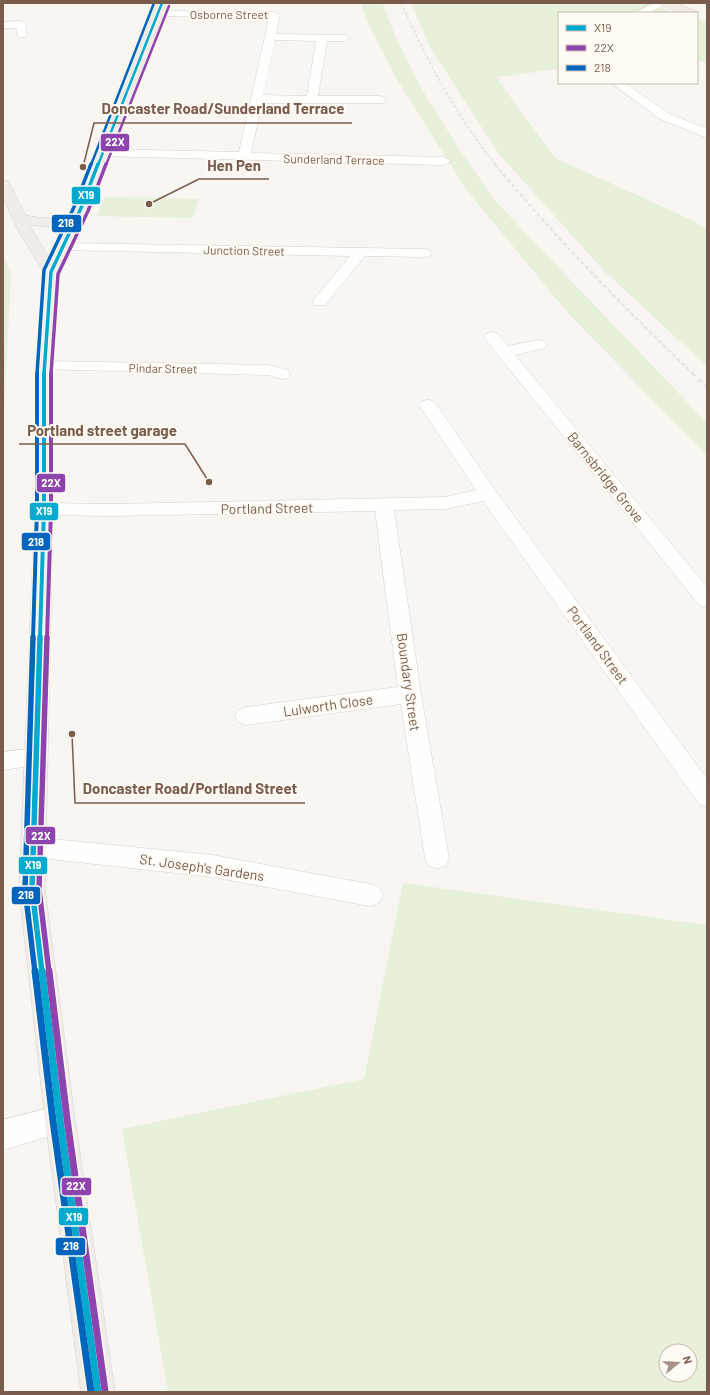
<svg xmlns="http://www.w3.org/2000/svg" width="710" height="1395" viewBox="0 0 710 1395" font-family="Barlow,sans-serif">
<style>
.green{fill:#e7f0db;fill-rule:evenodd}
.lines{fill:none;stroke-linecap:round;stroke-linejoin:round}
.minor-casing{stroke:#d7d1cb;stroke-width:1}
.trunk-casing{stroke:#dad1cc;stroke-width:1}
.minor{fill:#fefefd;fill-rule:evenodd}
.trunk{fill:#f2ece8;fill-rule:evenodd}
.rail-far2{stroke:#e6e3e7;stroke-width:1.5;stroke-dasharray:3 2;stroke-linecap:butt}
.rail-far1{stroke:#e6e3e7;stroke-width:2;stroke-dasharray:4 2.5;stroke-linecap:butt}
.rail{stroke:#e6e3e7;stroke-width:2.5;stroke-dasharray:5 3.5;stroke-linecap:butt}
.bus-1-far4-casing{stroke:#fffaf3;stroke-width:4}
.bus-1-far3-casing{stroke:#fffaf3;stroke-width:5.5}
.bus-1-far2-casing{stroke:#fffaf3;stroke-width:6}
.bus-1-far1-casing{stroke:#fffaf3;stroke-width:8}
.bus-1-casing{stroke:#fffaf3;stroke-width:10}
.bus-2-far4-casing{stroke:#fffaf3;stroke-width:4}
.bus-2-far3-casing{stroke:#fffaf3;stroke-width:5.5}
.bus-2-far2-casing{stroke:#fffaf3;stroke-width:6}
.bus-2-far1-casing{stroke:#fffaf3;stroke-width:8}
.bus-2-casing{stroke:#fffaf3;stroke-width:10}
.bus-3-far4-casing{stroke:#fffaf3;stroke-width:4}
.bus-3-far3-casing{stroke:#fffaf3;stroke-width:5.5}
.bus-3-far2-casing{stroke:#fffaf3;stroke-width:6}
.bus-3-far1-casing{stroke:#fffaf3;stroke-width:8}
.bus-3-casing{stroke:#fffaf3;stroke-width:10}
.bus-1-far4{stroke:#00a9ce;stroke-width:2.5}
.bus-1-far3{stroke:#00a9ce;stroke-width:3.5}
.bus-1-far2{stroke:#00a9ce;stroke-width:4}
.bus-1-far1{stroke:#00a9ce;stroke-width:5.5}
.bus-1{stroke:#00a9ce;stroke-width:7}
.bus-2-far4{stroke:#8e44ad;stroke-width:2.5}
.bus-2-far3{stroke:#8e44ad;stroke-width:3.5}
.bus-2-far2{stroke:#8e44ad;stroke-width:4}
.bus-2-far1{stroke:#8e44ad;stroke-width:5.5}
.bus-2{stroke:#8e44ad;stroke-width:7}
.bus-3-far4{stroke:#0065bd;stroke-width:2.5}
.bus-3-far3{stroke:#0065bd;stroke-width:3.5}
.bus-3-far2{stroke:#0065bd;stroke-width:4}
.bus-3-far1{stroke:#0065bd;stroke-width:5.5}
.bus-3{stroke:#0065bd;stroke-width:7}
.labels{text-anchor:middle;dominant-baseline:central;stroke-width:4;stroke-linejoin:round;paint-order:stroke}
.far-street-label{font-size:12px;fill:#7a5c4d;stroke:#fffaf3}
.street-label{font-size:14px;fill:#7a5c4d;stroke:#fffaf3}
.leader{fill:none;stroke:#7a5c4d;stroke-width:1.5}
.callout-dot{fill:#7a5c4d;stroke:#fffaf3;stroke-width:1.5}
.callout-label{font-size:15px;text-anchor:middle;font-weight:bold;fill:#7a5c4d;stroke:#fffaf3;stroke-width:4;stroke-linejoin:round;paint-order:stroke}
.line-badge{stroke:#fffaf3;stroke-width:1.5}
.badge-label{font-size:11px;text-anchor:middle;font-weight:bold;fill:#fff}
</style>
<rect width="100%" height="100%" fill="#f9f5f0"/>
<!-- green -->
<g class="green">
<polygon points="361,3 382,3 396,38 420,86 459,149 497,203 707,423 707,456 567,312 465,188 396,78 366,19"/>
<polygon points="411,3 645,3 678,13 559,13 559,69 496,77 555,158 694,221 707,230 707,366 605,272 499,154 430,47"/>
<polygon points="697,19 707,22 707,63 697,61"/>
<polygon points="105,197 198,199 193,218 97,216"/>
<polygon points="3,255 11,272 3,434"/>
<path d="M403,883l304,42v467h-539l-46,-263 242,-50zM666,1351h24v24h-24z"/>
</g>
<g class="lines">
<!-- minor casing -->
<g class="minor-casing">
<g id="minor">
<polygon points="655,3 669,3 648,13 633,13"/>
<path d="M158,11l117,1 5,3 -4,19 69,1 5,3 -5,3h-18l-9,55h62l4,1 2,3 -2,3h-122l-11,50 193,4 7,4 -7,4 -346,-9 -1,-3 1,-3 5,-1 136,3 30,-134 -115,-2 -1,-2zM275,40l41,1 -9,55 -44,-1z"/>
<polygon points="21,21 26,24 27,35 26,37 18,37 16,28 3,28 3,22"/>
<polygon points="611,83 625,83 668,113 707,129 707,138 660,119"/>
<polygon points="65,243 424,249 429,250 431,253 429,256 424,257 365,256 325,305 315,305 312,302 350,256 60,250 58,247 60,244"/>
<polygon points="492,332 498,334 508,346 539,340 545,342 547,345 545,348 515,355 707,587 707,608 700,606 486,340 484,337 486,334"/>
<polygon points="44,361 269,365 288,370 290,374 288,378 282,379 268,375 38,369 36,366 38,363"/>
<polygon points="428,400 434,401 495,490 707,779 707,807 699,804 483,501 446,509 394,510 421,694 449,858 446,865 437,869 428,865 425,858 401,704 246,725 238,722 235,716 238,710 246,707 398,687 375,511 112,516 44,515 37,513 35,509 37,505 44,503 112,504 446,497 476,490 419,405 422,401"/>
<polygon points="35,748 43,750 46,757 43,764 3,770 3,752"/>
<polygon points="32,837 212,855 370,884 379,887 383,895 379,903 370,906 212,877 32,857 23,854 20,847 23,840"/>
<polygon points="60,1105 70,1110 75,1120 70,1130 3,1150 3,1120"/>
</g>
</g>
<!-- trunk casing -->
<g class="trunk-casing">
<g id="trunk">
<path d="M157,3h10l-81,211 -28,58 -6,94 1,143 -8,380 30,231 40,272h-34l-36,-272 -26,-231 16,-380 1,-143 8,-94 -24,-38 -17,-36v-18l5,1 2,3 15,31c17,4 31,5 47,-3zM66,224l-16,35 -21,-34 21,2z"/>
<polygon points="659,3 674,3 697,11 698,13 697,15 697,13 683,13 660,5"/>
</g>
</g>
<!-- minor -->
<use href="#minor" class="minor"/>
<!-- trunk -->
<use href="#trunk" class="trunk"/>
<!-- rail-far2 -->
<path class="rail-far2" d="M401,3c26,57 55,113 95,162"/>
<!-- rail-far1 -->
<path class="rail-far1" d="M495,164c61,75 129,143 198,210"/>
<!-- rail -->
<polyline class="rail" points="692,373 707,387"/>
<!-- bus-1-far4 casing -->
<g class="bus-1-far4-casing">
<polyline id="bus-1-far4" points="98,165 162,3"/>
</g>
<!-- bus-1-far3 casing -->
<g class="bus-1-far3-casing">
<polyline id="bus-1-far3" points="44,374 51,272 81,208 98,164"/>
</g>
<!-- bus-1-far2 casing -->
<g class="bus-1-far2-casing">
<polyline id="bus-1-far2" points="40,638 44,509 44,373"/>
</g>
<!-- bus-1-far1 casing -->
<g class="bus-1-far1-casing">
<polyline id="bus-1-far1" points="40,637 32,889 42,972"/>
</g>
<!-- bus-1 casing -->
<g class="bus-1-casing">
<polyline id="bus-1" points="42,971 60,1120 98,1392"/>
</g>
<!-- bus-2-far4 casing -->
<g class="bus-2-far4-casing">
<polyline id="bus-2-far4" points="106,165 169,6"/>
</g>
<!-- bus-2-far3 casing -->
<g class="bus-2-far3-casing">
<polyline id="bus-2-far3" points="51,374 58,274 88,211 106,164"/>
</g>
<!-- bus-2-far2 casing -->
<g class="bus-2-far2-casing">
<polyline id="bus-2-far2" points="47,638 51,509 51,373"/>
</g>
<!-- bus-2-far1 casing -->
<g class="bus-2-far1-casing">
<polyline id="bus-2-far1" points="47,637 39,889 49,972"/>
</g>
<!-- bus-2 casing -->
<g class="bus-2-casing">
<polyline id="bus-2" points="49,971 67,1119 105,1391"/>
</g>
<!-- bus-3-far4 casing -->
<g class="bus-3-far4-casing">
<polyline id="bus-3-far4" points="91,165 154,3"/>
</g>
<!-- bus-3-far3 casing -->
<g class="bus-3-far3-casing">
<polyline id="bus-3-far3" points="37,374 44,270 75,205 91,164"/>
</g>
<!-- bus-3-far2 casing -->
<g class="bus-3-far2-casing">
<polyline id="bus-3-far2" points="33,638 37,509 37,373"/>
</g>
<!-- bus-3-far1 casing -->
<g class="bus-3-far1-casing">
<polyline id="bus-3-far1" points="33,637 25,889 35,972"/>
</g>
<!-- bus-3 casing -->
<g class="bus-3-casing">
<polyline id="bus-3" points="35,971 53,1121 91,1392"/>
</g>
<!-- bus-1-far4 -->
<use href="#bus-1-far4" class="bus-1-far4"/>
<!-- bus-1-far3 -->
<use href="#bus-1-far3" class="bus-1-far3"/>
<!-- bus-1-far2 -->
<use href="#bus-1-far2" class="bus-1-far2"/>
<!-- bus-1-far1 -->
<use href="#bus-1-far1" class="bus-1-far1"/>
<!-- bus-1 -->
<use href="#bus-1" class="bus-1"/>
<!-- bus-2-far4 -->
<use href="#bus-2-far4" class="bus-2-far4"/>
<!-- bus-2-far3 -->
<use href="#bus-2-far3" class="bus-2-far3"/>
<!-- bus-2-far2 -->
<use href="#bus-2-far2" class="bus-2-far2"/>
<!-- bus-2-far1 -->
<use href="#bus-2-far1" class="bus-2-far1"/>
<!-- bus-2 -->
<use href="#bus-2" class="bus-2"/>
<!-- bus-3-far4 -->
<use href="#bus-3-far4" class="bus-3-far4"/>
<!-- bus-3-far3 -->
<use href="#bus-3-far3" class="bus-3-far3"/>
<!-- bus-3-far2 -->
<use href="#bus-3-far2" class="bus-3-far2"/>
<!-- bus-3-far1 -->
<use href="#bus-3-far1" class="bus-3-far1"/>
<!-- bus-3 -->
<use href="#bus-3" class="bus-3"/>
</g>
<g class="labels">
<!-- far-street labels -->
<g class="far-street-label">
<text x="229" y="14">Osborne Street</text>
<text transform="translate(334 159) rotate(1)">Sunderland Terrace</text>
<text transform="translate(244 250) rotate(1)">Junction Street</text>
<text transform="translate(163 368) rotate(1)">Pindar Street</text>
</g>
<!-- street labels -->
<g class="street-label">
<text transform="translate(606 477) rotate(51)">Barnsbridge Grove</text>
<text transform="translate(267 508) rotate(-1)">Portland Street</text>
<text transform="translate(598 645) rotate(54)">Portland Street</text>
<text transform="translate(409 682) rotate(82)">Boundary Street</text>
<text transform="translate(328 705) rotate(-8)">Lulworth Close</text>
<text transform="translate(202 867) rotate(8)">St. Joseph's Gardens</text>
</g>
</g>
<!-- callouts -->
<path class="leader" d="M83 167L94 123H352M149 204L199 179H269M209 482L185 444H19M72 734L75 803H305"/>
<g class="callout-dot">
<circle cx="83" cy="167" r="4"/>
<circle cx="149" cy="204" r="4"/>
<circle cx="209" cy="482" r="4"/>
<circle cx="72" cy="734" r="4"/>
</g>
<g class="callout-label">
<text x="223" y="114">Doncaster Road/Sunderland Terrace</text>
<text x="234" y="171">Hen Pen</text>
<text x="102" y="436">Portland street garage</text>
<text x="190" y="794">Doncaster Road/Portland Street</text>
</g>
<g class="line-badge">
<rect x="100" y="133" width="30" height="19" rx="4" fill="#8e44ad"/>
<rect x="71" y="186" width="30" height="19" rx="4" fill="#00a9ce"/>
<rect x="51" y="214" width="31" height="19" rx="4" fill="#0065bd"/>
<rect x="36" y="473" width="30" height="20" rx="4" fill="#8e44ad"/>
<rect x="29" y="502" width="30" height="19" rx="4" fill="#00a9ce"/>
<rect x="21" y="532" width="30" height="19" rx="4" fill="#0065bd"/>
<rect x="25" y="826" width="31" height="19" rx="4" fill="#8e44ad"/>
<rect x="18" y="856" width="30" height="19" rx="4" fill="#00a9ce"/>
<rect x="11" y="886" width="30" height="19" rx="4" fill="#0065bd"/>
<rect x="61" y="1177" width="31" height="19" rx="4" fill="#8e44ad"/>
<rect x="58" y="1207" width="31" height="19" rx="4" fill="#00a9ce"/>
<rect x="55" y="1237" width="31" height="19" rx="4" fill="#0065bd"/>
</g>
<g class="badge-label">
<text x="115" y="146">22X</text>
<text x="86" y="199">X19</text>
<text x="66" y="227">218</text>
<text x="51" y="487">22X</text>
<text x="44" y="515">X19</text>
<text x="36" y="546">218</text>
<text x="41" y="840">22X</text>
<text x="33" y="869">X19</text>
<text x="26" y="899">218</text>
<text x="76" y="1190">22X</text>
<text x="74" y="1221">X19</text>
<text x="71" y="1250">218</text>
</g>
<!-- border -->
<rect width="710" height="1395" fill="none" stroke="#7a5c4d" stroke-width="8"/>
<!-- legend -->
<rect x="558" y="12" width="140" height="72" fill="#fffaf3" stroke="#cabbb1"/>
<rect x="566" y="25" width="20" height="6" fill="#00a9ce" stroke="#cabbb1"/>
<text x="594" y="32" font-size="12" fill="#7a5c4d">X19</text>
<rect x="566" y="45" width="20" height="6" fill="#8e44ad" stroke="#cabbb1"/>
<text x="594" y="52" font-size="12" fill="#7a5c4d">22X</text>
<rect x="566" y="65" width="20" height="6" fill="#0065bd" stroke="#cabbb1"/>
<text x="594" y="72" font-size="12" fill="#7a5c4d">218</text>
<!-- north arrow -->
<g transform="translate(678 1363) rotate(72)"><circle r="19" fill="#fffaf3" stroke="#cabbb1"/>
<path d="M0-3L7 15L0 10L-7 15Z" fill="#a69286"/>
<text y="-6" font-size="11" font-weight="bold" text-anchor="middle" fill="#7a5c4d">N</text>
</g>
</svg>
